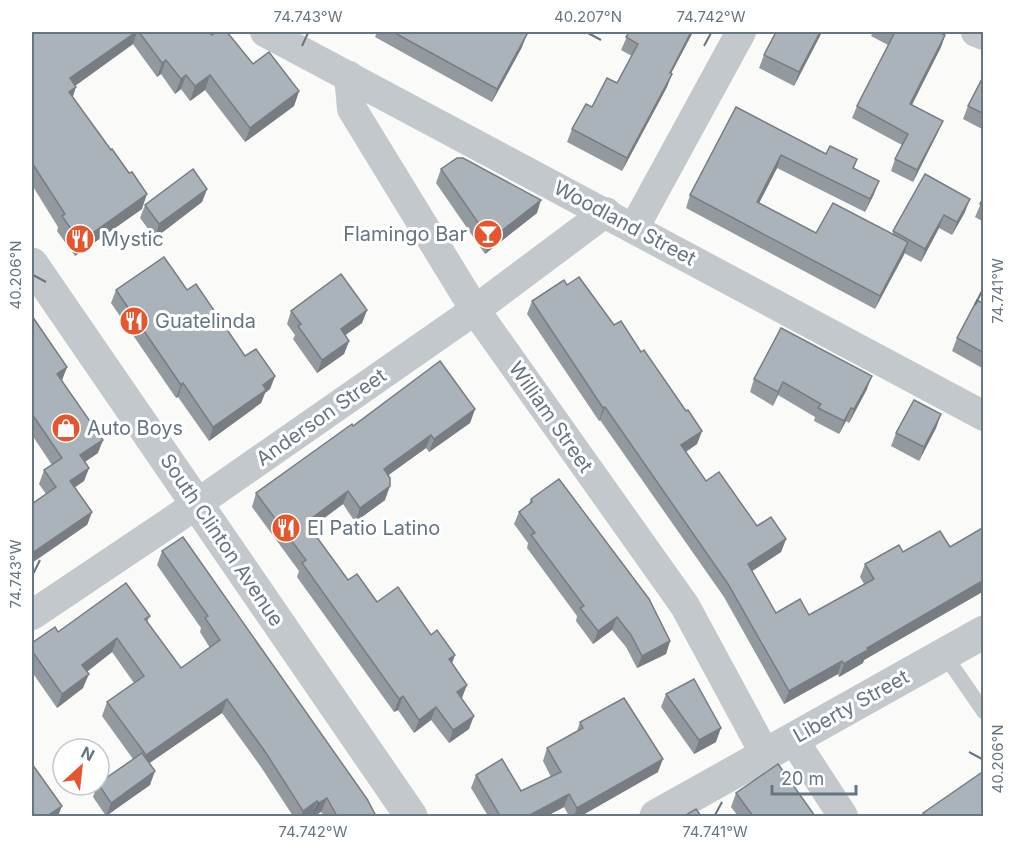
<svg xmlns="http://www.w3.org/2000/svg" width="1015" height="848" viewBox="0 0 1015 848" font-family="Inter,sans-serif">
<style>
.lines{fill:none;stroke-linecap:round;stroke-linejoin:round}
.service{stroke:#c3c8cc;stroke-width:15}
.minor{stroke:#c3c8cc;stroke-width:30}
.tertiary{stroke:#c3c8cc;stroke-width:33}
.wall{fill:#929a9f}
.shaded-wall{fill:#777d82}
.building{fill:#aab3b9;stroke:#777d82;stroke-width:1.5}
.ticks{fill:none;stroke:#657683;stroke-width:2}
.labels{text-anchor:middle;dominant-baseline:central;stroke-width:6;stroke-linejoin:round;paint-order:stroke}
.street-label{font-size:20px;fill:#657683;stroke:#fff}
.poi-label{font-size:20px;fill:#657683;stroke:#fff;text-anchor:start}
.neatline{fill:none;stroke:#657683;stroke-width:2}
.ticks-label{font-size:15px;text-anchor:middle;fill:#657683}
</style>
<rect width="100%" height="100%" fill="#fafaf8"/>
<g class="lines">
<!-- service -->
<polyline class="service" points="944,654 984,712"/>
<!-- minor -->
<g class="minor">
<polyline points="265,32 984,416"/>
<polyline points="976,32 984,35"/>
<polyline points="349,76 352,109 475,310 685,606 765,754"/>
<polyline points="634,228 741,32"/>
<polyline points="32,615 175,519 475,310 606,212"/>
<polyline points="793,739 843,816"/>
</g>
<!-- tertiary -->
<g class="tertiary">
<polyline points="32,264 411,816"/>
<polyline points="656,816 984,632"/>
</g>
</g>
<!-- wall -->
<g class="wall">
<polygon points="32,32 209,32 212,35 253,64 299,91 294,106 245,142 205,90 190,101 181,89 175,94 161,74 157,77 133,44 75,86 73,97 142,209 75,256 57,231 58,227 32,185"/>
<polygon points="377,32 523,32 522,47 492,102 375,37"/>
<polygon points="629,32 693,32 671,73 667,87 622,171 567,142 572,129 592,107 617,83 632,56 621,50"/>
<polygon points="776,32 822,32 794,86 759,68 764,55"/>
<polygon points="873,32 938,32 945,35 941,47 912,105 938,132 913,182 891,171 895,159 902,145 852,118 857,106 888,45 871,36"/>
<polygon points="984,75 984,126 982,129 963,119 968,106"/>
<polygon points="736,107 826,154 857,159 854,168 874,194 865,212 777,168 759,203 816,233 892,234 925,174 965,212 952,235 939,228 921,262 904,253 875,309 686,208 690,195"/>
<polygon points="441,169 537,213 485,254 436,183"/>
<polygon points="207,189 202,202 155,238 140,218 145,205"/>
<polygon points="984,196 984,222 975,217"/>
<polygon points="567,285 614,325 641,352 686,411 702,431 697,444 686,452 706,481 757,526 786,539 781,552 752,571 776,613 809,615 864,584 860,577 865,564 903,552 950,547 984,527 984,591 864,660 863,663 839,677 838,674 784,704 724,597 600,420 599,421 527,314 532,301"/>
<polygon points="116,290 187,290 245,356 275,376 270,389 265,393 261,403 209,441 178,397 176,398 111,303"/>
<polygon points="984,304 984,369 952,351 957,338"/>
<polygon points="367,310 362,323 345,335 349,341 344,354 317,373 293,339 295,335 287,324 291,311"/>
<polygon points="32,316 67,367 62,380 98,453 85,462 89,468 84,481 75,487 92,512 87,525 46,494 39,484 44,470 52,465 32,435"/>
<polygon points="754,379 867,389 849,423 846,421 839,434 814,421 815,417 778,395 773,406 750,392"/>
<polygon points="475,409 470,423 429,452 426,448 388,475 385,500 355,522 343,504 316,524 319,528 316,536 348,580 377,602 431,635 455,655 452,663 462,698 469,729 449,743 431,720 414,733 398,710 394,712 297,577 299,571 252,507 256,493 353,426"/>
<polygon points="941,414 936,428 919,461 891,446 896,433"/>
<polygon points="531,499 670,641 666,654 637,668 626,647 612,630 593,644 576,621 577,616 527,548 528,543 514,524 519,512 529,504"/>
<polygon points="162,551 376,816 324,816 321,812 315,816 312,815 310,816 293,816 261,767 222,713 149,763 150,785 106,816 93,797 97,785 99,785 133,759 102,716 107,702 134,683 112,652 87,672 83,688 57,708 32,672 32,643 58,632 150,616 147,622 181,668 210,648 200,632 201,628 157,565"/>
<polygon points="666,694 716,742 694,754 661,707"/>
<polygon points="580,722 658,772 581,816 569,816 564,807 547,816 488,816 471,788 476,775 521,791 551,777 543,761 547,748 577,731"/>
<polygon points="736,793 815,816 738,816 731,807"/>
</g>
<!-- shaded-wall -->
<g class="shaded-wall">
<polygon points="136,32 137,32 133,44 65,93 70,78"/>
<polygon points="691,32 693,32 665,85 670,73"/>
<polygon points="820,32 822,32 794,86 799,72"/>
<polygon points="527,34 522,47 492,102 497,89"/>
<polygon points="945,35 941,47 906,116 910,104"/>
<polygon points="166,60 161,74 157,77 162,63"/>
<polygon points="672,74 667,87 622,171 627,158"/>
<polygon points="186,75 181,89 175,94 181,79"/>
<polygon points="210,75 205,90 190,101 195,86"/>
<polygon points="76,87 71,102 69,92"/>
<polygon points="299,91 294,106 245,142 250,128"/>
<polygon points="943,121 938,132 913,182 917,170"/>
<polygon points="781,155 777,168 753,215 757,202"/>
<polygon points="879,181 874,194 865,212 870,199"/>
<polygon points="207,189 202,202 155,238 159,224"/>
<polygon points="147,194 142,209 75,256 80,242"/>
<polygon points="970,199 965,212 952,235 957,222"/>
<polygon points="541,200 537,213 485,254 490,240"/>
<polygon points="944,215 939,228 921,262 925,249"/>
<polygon points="908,242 904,255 875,309 880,296"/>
<polygon points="367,310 362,323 336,342 341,329"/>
<polygon points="349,341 344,354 317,373 322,360"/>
<polygon points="67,367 62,380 57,374"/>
<polygon points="275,376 270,389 265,393 261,403 209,441 213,427 263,385"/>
<polygon points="872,376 867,389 849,423 854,409"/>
<polygon points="783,382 778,395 773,406 778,392"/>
<polygon points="183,383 178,397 176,398 181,385"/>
<polygon points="605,407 600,420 599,421 603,408"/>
<polygon points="851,408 846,421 839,434 844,421"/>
<polygon points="475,409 470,423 429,452 434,439"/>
<polygon points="941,414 936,428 919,461 924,447"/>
<polygon points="702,431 697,444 676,458 681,445"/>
<polygon points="431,435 426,448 379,482 384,469"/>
<polygon points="103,440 98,453 75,468 80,455"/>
<polygon points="89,468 84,481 65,494 70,481"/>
<polygon points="390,486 385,500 355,522 360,508"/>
<polygon points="348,491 343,504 307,531 312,518"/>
<polygon points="92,512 87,525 32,563 32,553"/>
<polygon points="319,528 314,541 313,532"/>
<polygon points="786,539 781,552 743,577 748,564"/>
<polygon points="984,580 984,591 864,660 863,663 839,677 844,664 867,648"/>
<polygon points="617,617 612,630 593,644 598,631"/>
<polygon points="117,638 112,652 77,679 82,665"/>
<polygon points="670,641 666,654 637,668 642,656"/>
<polygon points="455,655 450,668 449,659"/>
<polygon points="842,661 838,674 784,704 789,691"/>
<polygon points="89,674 83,688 57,708 62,694"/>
<polygon points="467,685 462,698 452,706 457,692"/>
<polygon points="403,696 398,710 394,712 399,699"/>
<polygon points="227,699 222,713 141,769 146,755"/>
<polygon points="436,707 431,720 414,733 419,720"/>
<polygon points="474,716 469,729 449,743 453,730"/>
<polygon points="721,728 716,742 694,754 699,740"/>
<polygon points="663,759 658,772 581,816 574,816 577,808"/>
<polygon points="155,771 150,785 106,816 111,803"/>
<polygon points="569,794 564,807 547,816 528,816"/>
<polygon points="327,798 321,812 314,816 319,803"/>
<polygon points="317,801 312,815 310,816 301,816 303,811"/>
<polygon points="62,806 58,816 47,816"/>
</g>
<!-- building -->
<g class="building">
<polygon points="32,32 136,32 70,78 76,87 69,92 111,150 112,149 129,173 132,172 147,194 80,242 62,216 65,214 32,163"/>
<polygon points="139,32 209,32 212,35 216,32 227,32 253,64 269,52 299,91 250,128 210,75 195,86 186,75 181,79 166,60 162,63"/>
<polygon points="393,32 523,32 527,34 497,89"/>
<polygon points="629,32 691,32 670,73 672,74 627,158 572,129 586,104 592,107 607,78 617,83 638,44 626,37"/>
<polygon points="776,32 820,32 799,72 764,55"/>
<polygon points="889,32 938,32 945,35 910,104 943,121 917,170 895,159 908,134 857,106 894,34"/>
<polygon points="984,75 984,114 968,106"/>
<polygon points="736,107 826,154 830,146 857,159 853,168 879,181 870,199 781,155 757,202 816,233 833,203 908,242 880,296 690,195"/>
<polygon points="457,158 463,158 541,200 490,240 441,169"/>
<polygon points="193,169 207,189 159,224 145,205"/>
<polygon points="925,174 970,199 957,222 944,215 925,249 893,231"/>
<polygon points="984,196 984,206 980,204"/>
<polygon points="164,257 187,290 196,284 245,356 256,349 275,376 263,385 266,390 213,427 183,383 181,385 116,290"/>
<polygon points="341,274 367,310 341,329 349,341 322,360 298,326 301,324 291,311"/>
<polygon points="579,277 614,325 621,321 641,352 644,350 686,411 688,410 702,431 681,445 706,481 719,472 757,526 771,517 786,539 748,564 776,613 800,599 809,615 874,579 865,564 899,545 903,552 940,531 950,547 984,527 984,580 867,648 868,650 855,657 844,664 842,661 789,691 728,584 605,407 603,408 532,301 564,280 567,285"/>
<polygon points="977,300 984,304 984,353 957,338"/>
<polygon points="32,316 67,367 57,374 103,440 80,455 89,468 70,481 92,512 32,553 32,504 56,487 44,470 62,458 32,414"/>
<polygon points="781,328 872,376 854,409 851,408 844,421 818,408 821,404 783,382 778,392 754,379"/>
<polygon points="440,361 475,409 434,439 431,435 384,469 390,478 390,486 360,508 348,491 312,518 319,528 313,532 348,580 357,574 377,602 398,587 431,635 437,630 455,655 449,659 467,685 457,692 474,716 453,730 436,707 419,720 403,696 399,699 302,563 306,560 256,493 352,424 353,426"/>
<polygon points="914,400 941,414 924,447 896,433"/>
<polygon points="559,479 649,599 670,641 642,656 631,635 617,617 598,631 580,608 584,606 531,535 535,533 519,512 532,502 531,499"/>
<polygon points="183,537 367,799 376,816 337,816 327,798 319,803 317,801 303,811 266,753 227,699 146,755 107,702 144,676 117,638 82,665 89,674 62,694 32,651 32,643 55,627 58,632 126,583 150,616 145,619 181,668 220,640 205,618 208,616 162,551"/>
<polygon points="694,679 721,728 699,740 666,694"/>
<polygon points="624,698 663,759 577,808 569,794 528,816 500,816 476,775 502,759 521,791 561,772 547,748 583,728 580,722"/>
<polygon points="142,753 155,771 111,803 99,785 99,783"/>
<polygon points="32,764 62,806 47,816 35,816 32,811"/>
<polygon points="778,764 815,816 753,816 736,793"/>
<polygon points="984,771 984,816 926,816 923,813"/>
<polygon points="696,809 701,816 684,816"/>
</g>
<!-- ticks -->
<path class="ticks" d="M588,33l13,7M302,46l6,-13M704,46l7,-13M33,275l13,7M975,305l7,-14M33,574l7,-14M969,752l13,7M313,815l6,-13M715,815l7,-13"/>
<!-- icons -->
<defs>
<g id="bar-disc" transform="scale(1.5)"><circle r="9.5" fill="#e4572e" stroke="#fff"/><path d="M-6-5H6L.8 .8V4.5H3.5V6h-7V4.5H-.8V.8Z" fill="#fff"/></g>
<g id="restaurant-disc" transform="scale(1.5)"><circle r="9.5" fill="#e4572e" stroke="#fff"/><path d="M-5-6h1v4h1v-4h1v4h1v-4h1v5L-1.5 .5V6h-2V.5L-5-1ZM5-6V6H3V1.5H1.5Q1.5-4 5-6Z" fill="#fff"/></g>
<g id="shop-disc" transform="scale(1.5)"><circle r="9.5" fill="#e4572e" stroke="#fff"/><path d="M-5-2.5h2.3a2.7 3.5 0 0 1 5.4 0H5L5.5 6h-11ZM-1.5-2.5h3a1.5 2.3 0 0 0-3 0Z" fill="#fff"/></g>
</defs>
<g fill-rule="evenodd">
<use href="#bar-disc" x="488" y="234"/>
<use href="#restaurant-disc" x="80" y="239"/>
<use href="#restaurant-disc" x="134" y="321"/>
<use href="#shop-disc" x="66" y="428"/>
<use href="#restaurant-disc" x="286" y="528"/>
</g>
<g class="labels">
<!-- street labels -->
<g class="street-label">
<text transform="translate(625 223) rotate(28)">Woodland Street</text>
<text transform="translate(321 417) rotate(-35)">Anderson Street</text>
<text transform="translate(551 417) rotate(55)">William Street</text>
<text transform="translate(222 540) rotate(56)">South Clinton Avenue</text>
<text transform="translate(851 706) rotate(-29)">Liberty Street</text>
</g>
<!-- poi labels -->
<g class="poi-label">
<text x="467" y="234" text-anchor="end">Flamingo Bar</text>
<text x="101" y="239">Mystic</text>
<text x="155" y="321">Guatelinda</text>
<text x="87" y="428">Auto Boys</text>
<text x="307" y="528">El Patio Latino</text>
</g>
</g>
<!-- border -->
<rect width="1015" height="848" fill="none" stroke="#ffffff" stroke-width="66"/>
<!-- north arrow -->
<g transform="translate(81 767) rotate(27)"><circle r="28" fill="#ffffff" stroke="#c1c8cd" stroke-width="1.5"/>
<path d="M0-4.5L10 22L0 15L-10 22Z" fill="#e4572e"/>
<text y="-9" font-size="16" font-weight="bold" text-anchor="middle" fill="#657683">N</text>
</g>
<!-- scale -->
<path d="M772 785v9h84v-9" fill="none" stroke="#657683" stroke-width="3"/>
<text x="781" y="785" font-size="18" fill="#657683" stroke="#ffffff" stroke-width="4.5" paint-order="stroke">20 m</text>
<rect x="33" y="33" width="949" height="782" class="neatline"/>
<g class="ticks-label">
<text x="308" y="22">74.743°W</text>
<text x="588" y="22">40.207°N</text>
<text x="711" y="22">74.742°W</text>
<text transform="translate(16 275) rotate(-90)" y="5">40.206°N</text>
<text transform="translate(998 291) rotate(-90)" y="5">74.741°W</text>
<text transform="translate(16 574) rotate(-90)" y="5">74.743°W</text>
<text transform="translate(998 759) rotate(-90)" y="5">40.206°N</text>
<text x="313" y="837">74.742°W</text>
<text x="715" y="837">74.741°W</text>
</g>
</svg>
